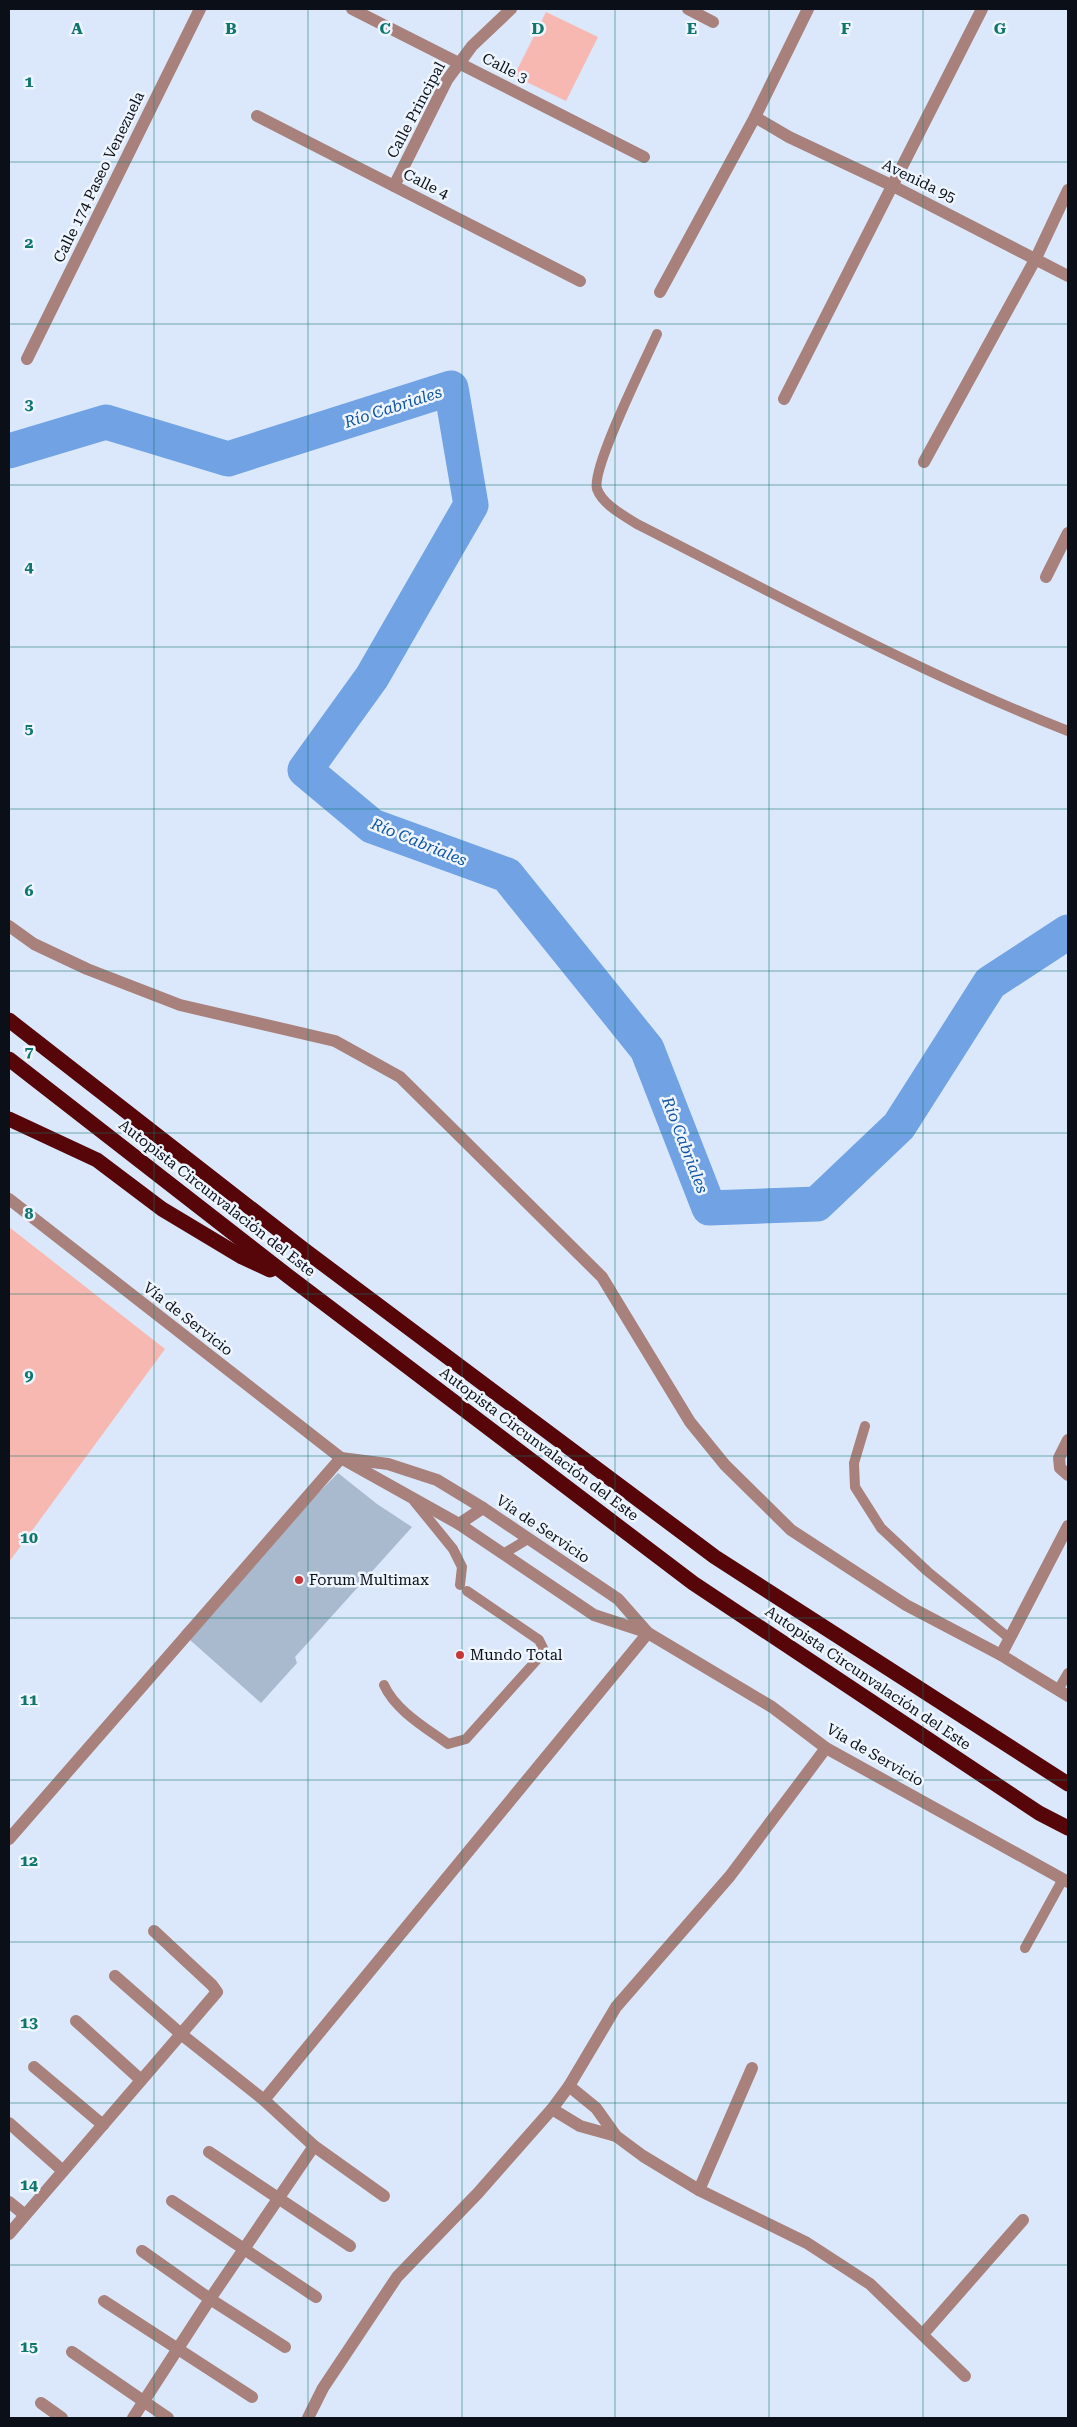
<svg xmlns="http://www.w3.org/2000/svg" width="1077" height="2427" viewBox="0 0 1077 2427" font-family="'Roboto Serif',serif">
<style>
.green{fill:#f7b8b1}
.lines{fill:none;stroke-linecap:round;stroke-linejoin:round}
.river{stroke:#70a2e4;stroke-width:35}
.building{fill:#a9b9ce}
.service{stroke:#a9817c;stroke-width:10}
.minor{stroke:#a9817c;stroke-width:12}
.motorway{stroke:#560509;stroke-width:15}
.grid{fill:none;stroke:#0f766e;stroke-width:1;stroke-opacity:0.55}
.poi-dot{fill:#c63735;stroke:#eef5fe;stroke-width:2}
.labels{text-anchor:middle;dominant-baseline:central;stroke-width:5;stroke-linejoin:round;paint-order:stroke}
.street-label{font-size:15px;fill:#0b1018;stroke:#eef5fe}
.poi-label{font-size:15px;fill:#0b1018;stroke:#eef5fe;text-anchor:start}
.water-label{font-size:16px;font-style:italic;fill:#1255a3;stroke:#eef5fe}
.grid-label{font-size:16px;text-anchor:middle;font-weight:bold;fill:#0f766e;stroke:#eef5fe;stroke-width:5;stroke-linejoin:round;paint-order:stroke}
</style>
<rect width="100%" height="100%" fill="#dbe8fb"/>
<!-- green -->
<g class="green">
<polygon points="546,12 598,37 566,101 514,76"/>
<polygon points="9,1227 165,1349 9,1562"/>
</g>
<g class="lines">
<!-- river -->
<polyline class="river" points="9,451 106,422 228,459 451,388 471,505 372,677 305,770 372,826 507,875 647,1049 709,1208 817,1204 899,1126 990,983 1068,932"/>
</g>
<!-- building -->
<polygon class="building" points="338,1473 377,1504 412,1527 295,1657 297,1663 261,1703 181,1632"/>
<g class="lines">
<!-- service -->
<g class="service">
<path d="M657,334c-11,25 -66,134 -60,155 6,16 26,26 40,35 142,72 283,149 431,207"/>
<polyline points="865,1426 854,1463 855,1487 881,1528 927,1571 1009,1638"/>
<polyline points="414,1501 453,1549 462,1567 460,1585"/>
<polyline points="503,1554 528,1539"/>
<path d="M384,1685c11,25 42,43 64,59l18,-5 77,-86v-5l-4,-8 -72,-49"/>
<polyline points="1058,1690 1068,1673"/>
<polyline points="1025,1948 1063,1879"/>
</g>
<!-- minor -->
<g class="minor">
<polyline points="352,9 644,157"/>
<polyline points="688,9 713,22"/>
<polyline points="257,116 580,281"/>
<polyline points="755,117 789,137 893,186 1068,276"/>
<polyline points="394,186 447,80 472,46 511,9"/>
<polyline points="660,292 755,117 808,9"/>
<polyline points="27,359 200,9"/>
<polyline points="784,399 982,9"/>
<polyline points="924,462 1036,258 1068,190"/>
<polyline points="1046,577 1068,533"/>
<polyline points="9,926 34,944 87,969 180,1005 335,1041 400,1077 602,1277 690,1422 725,1465 791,1530 906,1605 1001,1655 1068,1696"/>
<polyline points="9,1199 341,1458 459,1524 594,1615 646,1632"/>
<polyline points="1068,1440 1059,1458 1060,1468 1068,1475"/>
<polyline points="341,1458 388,1464 437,1480 483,1508 618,1599 648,1633 772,1707 826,1748 1068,1882"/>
<polyline points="459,1524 483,1508"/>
<polyline points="1001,1655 1068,1526"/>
<polyline points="9,1839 341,1458"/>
<polyline points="115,1976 181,2034 217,1992 212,1985 154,1931"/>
<polyline points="76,2021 141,2080"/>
<polyline points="34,2067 103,2125"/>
<polyline points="569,2086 596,2108 616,2136 643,2156 699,2190 807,2243 870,2284 965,2376"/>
<polyline points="264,2100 648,1633"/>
<polyline points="552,2109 580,2126 616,2136"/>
<polyline points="9,2123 63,2171"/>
<polyline points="314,2146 384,2196"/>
<polyline points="209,2152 350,2246"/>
<polyline points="699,2190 752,2068"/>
<polyline points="172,2201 316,2297"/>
<polyline points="9,2202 25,2215"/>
<polyline points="9,2234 181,2034 264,2100 314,2146 210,2299 133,2418"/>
<polyline points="142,2251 210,2299 285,2347"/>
<polyline points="104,2301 252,2397"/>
<polyline points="923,2334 1023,2220"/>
<polyline points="72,2352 168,2418"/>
<polyline points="41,2403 62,2418"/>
<polyline points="308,2418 323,2388 397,2277 478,2193 552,2109 569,2086 616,2007 730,1876 826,1748"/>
</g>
<!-- motorway -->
<g class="motorway">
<polyline points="9,1020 303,1249 715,1557 1068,1784"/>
<polyline points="9,1059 288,1276 693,1583 1039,1813 1068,1828"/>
<polyline points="9,1119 97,1160 162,1209 242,1257 270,1270"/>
</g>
</g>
<!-- grid -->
<path class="grid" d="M154,9v2409M308,9v2409M462,9v2409M615,9v2409M769,9v2409M923,9v2409M9,162h1059M9,324h1059M9,485h1059M9,647h1059M9,809h1059M9,971h1059M9,1133h1059M9,1294h1059M9,1456h1059M9,1618h1059M9,1780h1059M9,1942h1059M9,2103h1059M9,2265h1059"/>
<!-- markers -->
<g class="poi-dot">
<circle cx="299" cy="1580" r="5"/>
<circle cx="460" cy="1655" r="5"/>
</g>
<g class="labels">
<!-- street labels -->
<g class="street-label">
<text transform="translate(505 68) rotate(27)">Calle 3</text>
<text transform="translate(416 110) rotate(-62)">Calle Principal</text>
<text transform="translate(99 177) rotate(-64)">Calle 174 Paseo Venezuela</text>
<text transform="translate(919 181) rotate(26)">Avenida 95</text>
<text transform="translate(426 184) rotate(27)">Calle 4</text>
<text transform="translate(217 1198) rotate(38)">Autopista Circunvalación del Este</text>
<text transform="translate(188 1319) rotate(38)">Vía de Servicio</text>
<text transform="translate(539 1444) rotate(37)">Autopista Circunvalación del Este</text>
<text transform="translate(543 1529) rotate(34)">Vía de Servicio</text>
<text transform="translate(868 1678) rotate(34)">Autopista Circunvalación del Este</text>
<text transform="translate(875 1755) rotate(30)">Vía de Servicio</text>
</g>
<!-- poi labels -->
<g class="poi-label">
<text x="309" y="1580">Forum Multimax</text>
<text x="470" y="1655">Mundo Total</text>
</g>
<!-- water labels -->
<g class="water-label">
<text transform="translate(393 407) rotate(-18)">Río Cabriales</text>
<text transform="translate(419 842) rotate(22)">Río Cabriales</text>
<text transform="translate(685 1145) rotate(69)">Río Cabriales</text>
</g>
</g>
<g class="grid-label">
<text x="77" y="34">A</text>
<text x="231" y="34">B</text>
<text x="385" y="34">C</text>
<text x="538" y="34">D</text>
<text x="692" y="34">E</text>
<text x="846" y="34">F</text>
<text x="1000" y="34">G</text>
<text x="29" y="87">1</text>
<text x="29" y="248">2</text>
<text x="29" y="410">3</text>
<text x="29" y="572">4</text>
<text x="29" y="734">5</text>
<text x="29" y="896">6</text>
<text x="29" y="1057">7</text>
<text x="29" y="1219">8</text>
<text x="29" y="1381">9</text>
<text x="29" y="1543">10</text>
<text x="29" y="1705">11</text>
<text x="29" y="1866">12</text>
<text x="29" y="2028">13</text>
<text x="29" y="2190">14</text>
<text x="29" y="2352">15</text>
</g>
<!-- border -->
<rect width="1077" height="2427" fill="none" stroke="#0b1018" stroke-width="20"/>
</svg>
